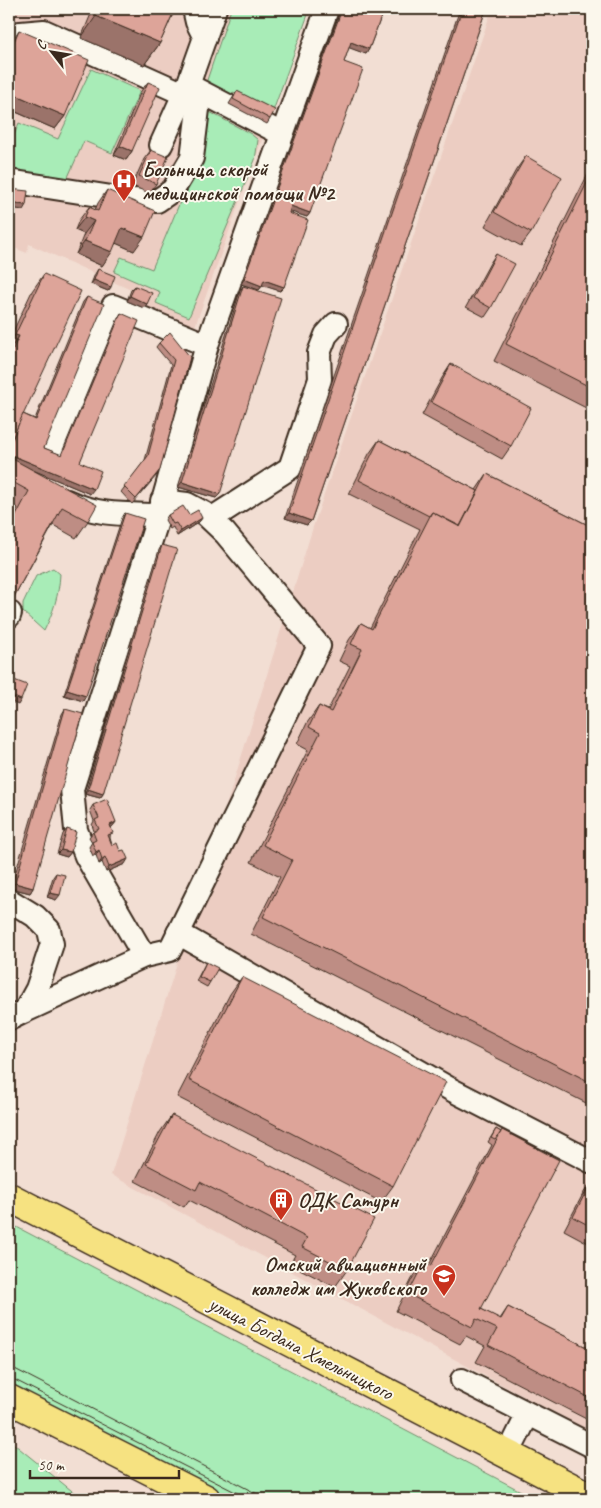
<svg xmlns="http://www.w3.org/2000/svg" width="601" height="1508" viewBox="0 0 601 1508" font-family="Caveat,sans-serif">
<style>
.built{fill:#eccdc2}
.green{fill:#a8ecb7;stroke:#728b6a}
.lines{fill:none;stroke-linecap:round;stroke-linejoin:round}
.minor-casing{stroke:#3b2a1e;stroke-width:26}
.major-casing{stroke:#3b2a1e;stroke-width:31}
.minor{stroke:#fbf7ec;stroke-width:22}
.major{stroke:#f6e281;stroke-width:28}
.tram{stroke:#3b2a1e;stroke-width:1}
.wall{fill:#be8d84;stroke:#3b2a1e}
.shaded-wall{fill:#9b736b;stroke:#3b2a1e}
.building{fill:#dda499;stroke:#3b2a1e}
.labels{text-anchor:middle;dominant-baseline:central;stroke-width:4;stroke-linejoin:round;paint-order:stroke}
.poi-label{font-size:21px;font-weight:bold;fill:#3b2a1e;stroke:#fbf7ec;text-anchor:start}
.street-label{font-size:21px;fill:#3b2a1e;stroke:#fbf7ec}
</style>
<rect width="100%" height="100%" fill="#f2ded3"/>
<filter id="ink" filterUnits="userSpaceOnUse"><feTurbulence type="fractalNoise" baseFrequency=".02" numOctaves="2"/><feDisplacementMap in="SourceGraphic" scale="10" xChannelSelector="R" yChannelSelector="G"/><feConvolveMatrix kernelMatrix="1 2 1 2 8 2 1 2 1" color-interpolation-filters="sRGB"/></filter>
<g filter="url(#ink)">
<!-- built -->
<g class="built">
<polygon points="9,9 309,9 194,329 127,301 131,290 29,244 27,253 9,246"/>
<polygon points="492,9 592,9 592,1433 111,1175 314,524"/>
</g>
<!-- green -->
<g class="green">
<polygon points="231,9 310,9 272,114 233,92 226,102 206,83"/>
<polygon points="91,69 140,91 112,153 84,141 64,186 9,178 9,147 19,123 58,139"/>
<polygon points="204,109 251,134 258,140 255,160 189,317 156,303 160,292 114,272 121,257 152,269 203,147"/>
<path d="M53,568l7,6c-1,21 -7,39 -16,57l-21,-19v-9l13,-27z"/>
<polygon points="9,1223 536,1499 232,1499 9,1385"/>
<polygon points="9,1440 82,1499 9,1499"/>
</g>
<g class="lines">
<!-- minor casing -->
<g class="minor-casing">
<g id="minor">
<polyline points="194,9 197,22 205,38"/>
<polyline points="9,34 44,31 184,94"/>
<polyline points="188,85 282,134"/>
<polyline points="161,145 188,85 215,9"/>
<polyline points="9,181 131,200 157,201 173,190 192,158 198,109 188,85"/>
<polyline points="53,449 113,306 207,345"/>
<path d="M67,501c32,15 57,13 92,14"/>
<polyline points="211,519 290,468 320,379 319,353 326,335 336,324"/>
<polyline points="9,616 10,613"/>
<polyline points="9,900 35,916 49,930 52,944 37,989 25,1011 9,1019"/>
<polyline points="178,933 452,1090 592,1162"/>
<polyline points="144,956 86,856 76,830 72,789 159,515 207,345 327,9"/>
<polyline points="25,1011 144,956 170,950 319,646 225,533 204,513 187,504 162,501"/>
<polyline points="462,1380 592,1446"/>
<polyline points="508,1454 528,1414"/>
</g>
</g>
<!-- major casing -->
<g class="major-casing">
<g id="major">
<polyline points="9,1197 592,1498"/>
<polyline points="9,1399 206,1499"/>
</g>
</g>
<!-- minor -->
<use href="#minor" class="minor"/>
<!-- major -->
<use href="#major" class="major"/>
<!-- tram -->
<g class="tram">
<polyline points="9,1366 267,1499"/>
<polyline points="9,1377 249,1499"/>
</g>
</g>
<!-- wall -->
<g class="wall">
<polygon points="93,9 175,9 160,43 144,65 81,38"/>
<polygon points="341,9 384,9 369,49 366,54 349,47 344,62 310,213 307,217 290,211 284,287 280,291 263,285 259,290 241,284"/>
<polygon points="460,9 486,9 311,521 307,525 285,518"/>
<polygon points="19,30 65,116 55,129 9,109 9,45"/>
<polygon points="148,82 132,151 126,160 114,155 141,91"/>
<polygon points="237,91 270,119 267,124 229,104"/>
<polygon points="151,150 156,184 149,193 132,186 144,159"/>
<polygon points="526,156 531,233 521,246 485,226 516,170"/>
<polygon points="592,166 592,411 494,361"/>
<polygon points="107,190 134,251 116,243 102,266 76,254 84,234 75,230 79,220 89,207 95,210 98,203"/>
<polygon points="496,254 491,308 485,317 466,307 490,263"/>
<polygon points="98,269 111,287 108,291 91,284 95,274"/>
<polygon points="44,274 23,414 35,419 83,302 87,297 44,448 61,455 118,318 121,313 80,462 90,494 31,469 88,521 76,538 53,525 9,606 9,524 18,508 9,503 9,340 32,291"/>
<polygon points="135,286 147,304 144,308 127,301 131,290"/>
<polygon points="243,286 216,498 178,487 240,291"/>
<polygon points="159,343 190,357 157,475 132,504 121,492 145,460 171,365 156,347"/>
<polygon points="451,364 511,446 502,459 422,415 442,378"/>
<polygon points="379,440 476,490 487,474 592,527 592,1106 251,934 280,877 251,862 308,750 297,744 307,723 319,706 328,710 350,666 339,661 349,640 361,623 370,628 420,529 349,494 369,454"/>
<polygon points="125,513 83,701 64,695 122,518"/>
<polygon points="168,515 189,515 202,518 199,522 177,536 173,527 170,529 165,520"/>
<polygon points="162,545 103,794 100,798 85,794 159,550"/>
<polygon points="65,709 33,888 30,893 11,888 62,714"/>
<polygon points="93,805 116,822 112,827 111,828 110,838 112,845 125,864 106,872 102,862 99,864 96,855 93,856 89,847 92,842 89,837 93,832 94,831 92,825 94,821 90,810"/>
<polygon points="67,829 71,852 67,857 57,854 63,834"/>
<polygon points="56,873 56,900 47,897 53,877"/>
<polygon points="206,962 210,982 207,987 196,981"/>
<polygon points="242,977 393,1186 381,1202 177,1097 230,994"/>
<polygon points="172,1115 347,1270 335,1287 290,1264 295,1255 189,1200 184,1207 135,1181 160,1132"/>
<polygon points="496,1129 501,1132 481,1309 500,1319 508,1307 592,1350 592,1422 476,1362 485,1346 466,1336 460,1344 396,1311 412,1279 424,1262 429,1265 492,1145 488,1142"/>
<polygon points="592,1180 592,1245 564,1230 583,1194"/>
</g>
<!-- shaded-wall -->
<g class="shaded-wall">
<polygon points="96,16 160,43 144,65 81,38"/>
<polygon points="351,42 369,49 366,54 347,47"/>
<polygon points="9,92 65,116 55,129 9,109"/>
<polygon points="120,146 132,151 126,160 114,155"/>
<polygon points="9,203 26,205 23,210 9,208"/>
<polygon points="291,206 310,213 307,217 288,211"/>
<polygon points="85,217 94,221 84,234 75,230"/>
<polygon points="122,228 144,237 134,251 113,242"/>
<polygon points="85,241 112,252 102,266 76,254"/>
<polygon points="244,279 262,286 259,290 241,284"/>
<polygon points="94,280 111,287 108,291 91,284"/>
<polygon points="264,280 284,287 280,291 261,285"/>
<polygon points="130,296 147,304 144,308 127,301"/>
<polygon points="15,335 19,336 9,351 9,344"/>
<polygon points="9,454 94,489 90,494 9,460"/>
<polygon points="182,482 220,494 216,498 178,487"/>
<polygon points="289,513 311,521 307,525 285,518"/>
<polygon points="202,518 199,522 177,536 181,531"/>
<polygon points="67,690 86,696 83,701 64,695"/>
<polygon points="9,695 21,700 18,705 9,701"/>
<polygon points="88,789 103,794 100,798 85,794"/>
<polygon points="116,822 112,827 106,830 110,825"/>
<polygon points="61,850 71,852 67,857 57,854"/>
<polygon points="99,850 96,855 93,856 96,852"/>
<polygon points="105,857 102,862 99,864 102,859"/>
<polygon points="128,859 125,864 106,872 109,867"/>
<polygon points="15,883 33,888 30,893 11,888"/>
<polygon points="50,893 60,895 56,900 47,897"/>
</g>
<!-- building -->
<g class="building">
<polygon points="99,9 175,9 160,43 96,16"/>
<polygon points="342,9 384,9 369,49 351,42 344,62 363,69 310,213 291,206 289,213 308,220 284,287 264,280 262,286 244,279"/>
<polygon points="462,9 486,9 311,521 289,513"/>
<polygon points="19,30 89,60 65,116 9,92 9,53"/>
<polygon points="148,82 160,87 132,151 120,146"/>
<polygon points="237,91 275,110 270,119 233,99"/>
<polygon points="151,150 168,157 156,184 139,176"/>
<polygon points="526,156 562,177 531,233 494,212"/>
<polygon points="592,173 592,388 506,344"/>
<polygon points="9,189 28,191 26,205 9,203"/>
<polygon points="107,190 155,211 144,237 122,228 112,252 85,241 94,221 85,217 89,207 98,211"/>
<polygon points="496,254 515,264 491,308 473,298"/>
<polygon points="98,269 115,276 111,287 94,280"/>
<polygon points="44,274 81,291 9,445 9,358 19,336 15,335"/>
<polygon points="135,286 152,293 147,304 130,296"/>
<polygon points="243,286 281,298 220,494 182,482"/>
<polygon points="87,297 104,304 44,448 62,455 121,313 139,321 80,462 101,471 94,489 9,454 9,447 23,414 36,420"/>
<polygon points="170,332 190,357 160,470 136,499 124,487 148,456 174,360 159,343"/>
<polygon points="451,364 531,408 511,446 431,402"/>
<polygon points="379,440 478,491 460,526 432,512 429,516 359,480"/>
<polygon points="9,457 97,505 88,521 62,507 9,606 9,529 29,491 9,480"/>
<polygon points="487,474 592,527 592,1083 263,917 292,860 263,845 320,733 309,727 319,706 331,712 362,649 351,644 361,623 372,629 432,512 460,527"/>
<polygon points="183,506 189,515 198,510 202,518 181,531 176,523 173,524 168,515"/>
<polygon points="125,513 144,519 86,696 67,690"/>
<polygon points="162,545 177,549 103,794 88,789"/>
<polygon points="9,678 27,685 21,700 9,695"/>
<polygon points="65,709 83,714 33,888 15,883"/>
<polygon points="107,799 116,822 110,825 113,833 108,835 112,845 117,843 120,851 124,850 128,859 109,867 105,857 102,859 99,850 96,852 92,842 96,840 93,832 99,829 95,820 99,818 93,805"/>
<polygon points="67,829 76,832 71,852 61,850"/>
<polygon points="56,873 65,875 60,895 50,893"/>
<polygon points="206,962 218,968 210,982 199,977"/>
<polygon points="242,977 446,1082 393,1186 189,1080"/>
<polygon points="172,1115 374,1219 347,1270 302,1247 307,1238 200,1182 196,1190 146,1164"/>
<polygon points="496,1129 501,1132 495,1140 491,1138"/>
<polygon points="502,1130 559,1160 481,1309 501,1319 508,1307 592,1350 592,1399 488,1345 497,1329 476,1319 472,1327 408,1294 424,1262 431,1266"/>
<polygon points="592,1180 592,1227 573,1217"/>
</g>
</g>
<!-- icons -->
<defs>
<g id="hospital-pin" transform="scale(1.25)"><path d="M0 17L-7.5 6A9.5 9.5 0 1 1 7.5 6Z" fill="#c8321e" stroke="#fbf7ec"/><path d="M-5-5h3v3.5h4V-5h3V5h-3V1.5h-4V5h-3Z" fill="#fff"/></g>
<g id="building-pin" transform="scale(1.25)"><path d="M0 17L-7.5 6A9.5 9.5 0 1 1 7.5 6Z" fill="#c8321e" stroke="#fbf7ec"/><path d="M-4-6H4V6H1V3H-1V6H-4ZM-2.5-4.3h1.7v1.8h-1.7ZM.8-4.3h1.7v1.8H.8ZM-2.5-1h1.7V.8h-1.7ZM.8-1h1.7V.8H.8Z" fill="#fff"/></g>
<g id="university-pin" transform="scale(1.25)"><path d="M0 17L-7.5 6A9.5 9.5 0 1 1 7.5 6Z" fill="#c8321e" stroke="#fbf7ec"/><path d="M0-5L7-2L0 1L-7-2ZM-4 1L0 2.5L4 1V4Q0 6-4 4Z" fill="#fff"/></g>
</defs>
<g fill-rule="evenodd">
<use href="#hospital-pin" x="124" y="181"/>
<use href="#building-pin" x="281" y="1200"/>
<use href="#university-pin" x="444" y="1276"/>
</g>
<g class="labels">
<!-- poi labels -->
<g class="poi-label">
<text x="142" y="169">Больница скорой<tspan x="142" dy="24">медицинской помощи №2</tspan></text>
<text x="298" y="1200">ОДК Сатурн</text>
<text x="426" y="1264" text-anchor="end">Омский авиационный<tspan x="426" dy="24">колледж им Жуковского</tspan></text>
</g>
<!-- street labels -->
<g class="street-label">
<text transform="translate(301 1348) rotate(27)">улица Богдана Хмельницкого</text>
</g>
</g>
<!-- margin -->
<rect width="601" height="1508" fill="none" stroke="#fbf7ec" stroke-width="30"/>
<rect x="15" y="15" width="571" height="1478" fill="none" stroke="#3b2a1e" stroke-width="2" filter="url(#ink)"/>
<!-- north arrow -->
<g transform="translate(52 52) rotate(301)" stroke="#fbf7ec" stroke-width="4" paint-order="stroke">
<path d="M0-4L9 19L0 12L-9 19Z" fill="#3b2a1e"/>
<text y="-8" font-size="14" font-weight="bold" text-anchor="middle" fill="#3b2a1e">С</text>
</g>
<!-- scale -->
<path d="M30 1470v8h149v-8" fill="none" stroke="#3b2a1e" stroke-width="2.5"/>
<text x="38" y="1470" font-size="15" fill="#3b2a1e" stroke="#fbf7ec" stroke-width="4" paint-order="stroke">50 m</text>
</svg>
